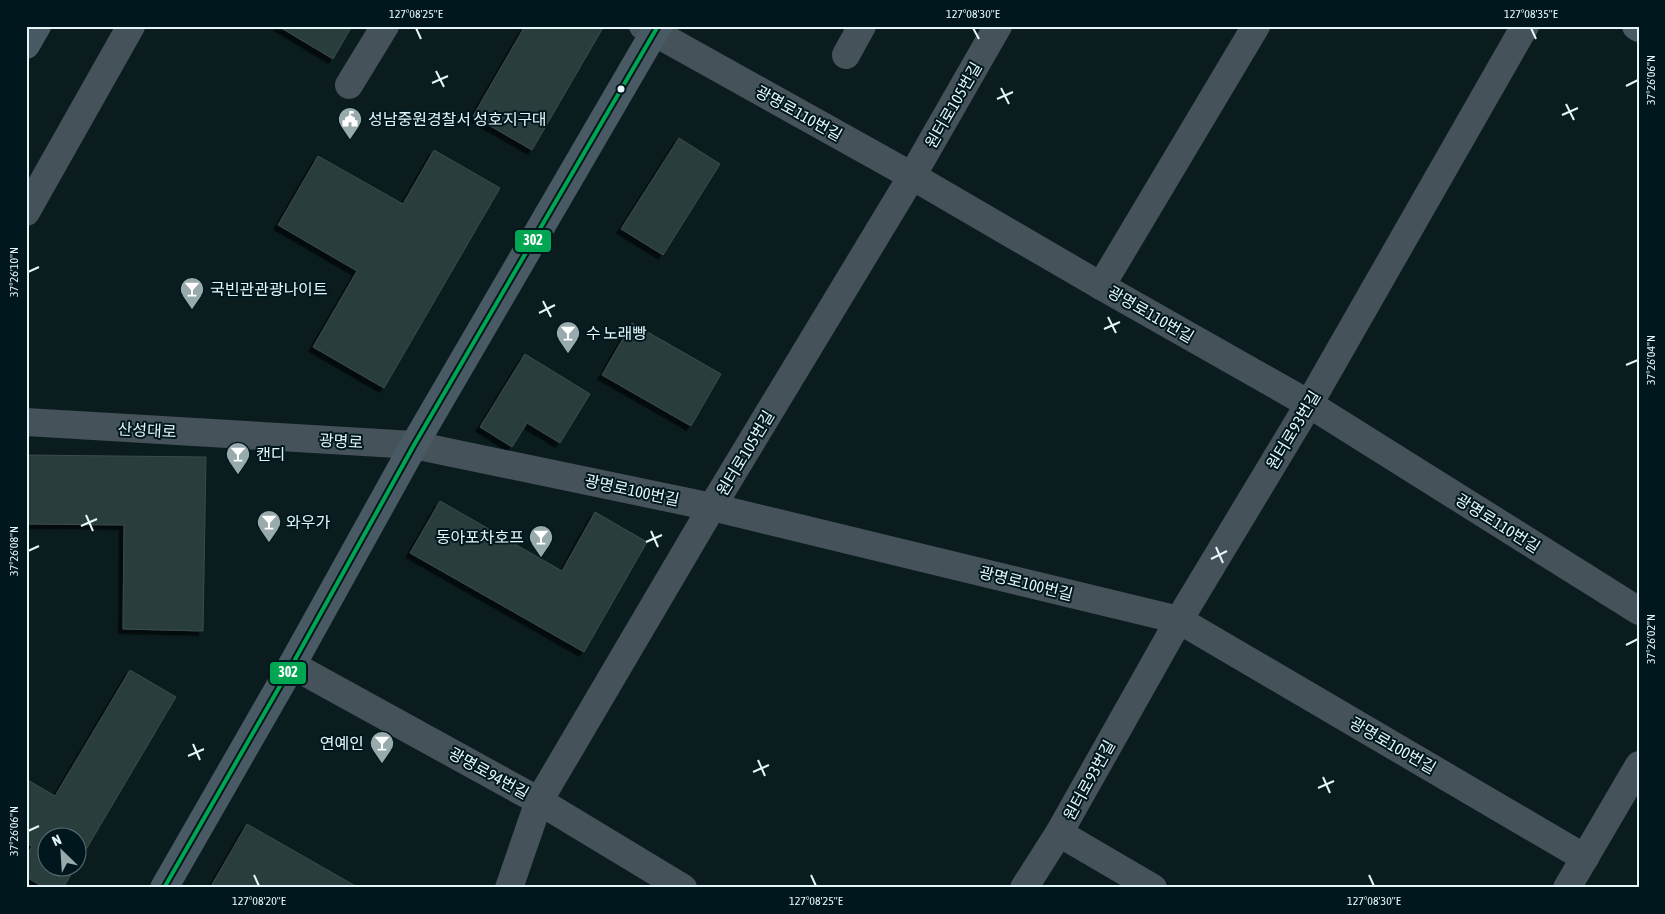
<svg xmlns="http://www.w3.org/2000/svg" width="1665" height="914" viewBox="0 0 1665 914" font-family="'Asap Condensed','Noto Sans KR',sans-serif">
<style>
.building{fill:#2a3e3c;stroke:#3c4a49;filter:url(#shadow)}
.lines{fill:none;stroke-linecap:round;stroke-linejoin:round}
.minor{stroke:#455259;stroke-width:28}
.major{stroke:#4a5a65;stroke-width:28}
.bus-1-casing{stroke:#00181d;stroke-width:8}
.bus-1{stroke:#00a651;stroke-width:4}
.ticks{fill:none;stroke:#e5f6f9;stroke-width:2}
.bus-dot{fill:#e5f6f9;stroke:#00181d;stroke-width:2}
.labels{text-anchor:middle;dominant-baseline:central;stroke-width:4;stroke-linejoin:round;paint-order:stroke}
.street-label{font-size:16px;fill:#e5f6f9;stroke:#00181d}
.poi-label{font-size:16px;fill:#e5f6f9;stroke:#00181d;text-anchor:start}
.line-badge{stroke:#00181d;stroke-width:2}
.badge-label{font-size:14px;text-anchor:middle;font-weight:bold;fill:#fff}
.neatline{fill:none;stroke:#e5f6f9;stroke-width:2}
.ticks-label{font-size:12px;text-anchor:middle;fill:#e5f6f9}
</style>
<defs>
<filter id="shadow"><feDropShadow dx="-4.5" dy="4.5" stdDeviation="0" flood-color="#0009"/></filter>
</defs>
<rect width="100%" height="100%" fill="#0a1c1e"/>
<!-- building -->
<g class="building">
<polygon points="278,26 352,26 333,59"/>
<polygon points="525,26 604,26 532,150 473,116"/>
<polygon points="679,138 720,164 663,255 621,229"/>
<polygon points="434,150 500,188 384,388 313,347 357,271 278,225 318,156 403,204"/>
<polygon points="632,323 721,374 691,426 602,375"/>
<polygon points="525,354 590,394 560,443 527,423 512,447 480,427"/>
<polygon points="26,455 206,457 203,631 123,629 124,525 26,524"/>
<polygon points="440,501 562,571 595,512 647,542 584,652 410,553"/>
<polygon points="130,670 176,697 78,863 78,836 48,836 48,866 76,866 63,888 45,888 26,877 26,857 32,846 26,843 26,779 55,796"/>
<polygon points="247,824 359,888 210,888"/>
</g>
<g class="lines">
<!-- minor -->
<g class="minor">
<polyline points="643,26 912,176 1101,286 1309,404 1639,611"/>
<polyline points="846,55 862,26"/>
<polyline points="349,85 385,26"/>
<polyline points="26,212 131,26"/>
<polyline points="1101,286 1256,26"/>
<polyline points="26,422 414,445 712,507 1179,620 1585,858"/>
<polyline points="292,665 539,801 683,888"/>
<polyline points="1059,833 1153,888"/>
<polyline points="509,888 539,801 712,507 912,176 998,26"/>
<polyline points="1024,888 1059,833 1179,620 1309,404 1525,26"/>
<polyline points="1567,888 1639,765"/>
</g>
<!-- major -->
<g class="major">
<polyline points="1636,26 1639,28"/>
<polyline points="26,45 37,26"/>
<polyline points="164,888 292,665 414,445 658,26"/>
</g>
<!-- bus-1 casing -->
<g class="bus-1-casing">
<polyline id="bus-1" points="164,888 292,665 414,445 658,26"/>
</g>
<!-- bus-1 -->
<use href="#bus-1" class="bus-1"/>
</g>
<!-- ticks -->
<path class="ticks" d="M416,28l5,11M973,28l6,11M1531,28l5,11M436,71l8,16M432,83l16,-7M1626,86l12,-6M1001,88l8,16M997,99l16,-7M1566,104l8,16M1562,115l16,-7M28,272l11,-5M543,301l8,16M539,313l16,-8M1108,317l8,16M1104,329l16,-7M1626,365l12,-5M86,515l7,16M81,526l16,-7M651,531l7,16M646,542l16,-7M1216,547l7,16M28,551l11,-5M1211,559l16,-8M1626,645l12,-6M193,744l7,16M188,756l16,-7M758,760l7,16M753,772l16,-7M1323,777l7,16M1318,788l16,-7M28,831l11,-5M254,875l5,11M811,875l5,11M1369,875l5,11"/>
<!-- icons -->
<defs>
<g id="civic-pin" transform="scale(1.25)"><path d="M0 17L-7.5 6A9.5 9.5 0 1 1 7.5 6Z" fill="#98aaac" stroke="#00181d"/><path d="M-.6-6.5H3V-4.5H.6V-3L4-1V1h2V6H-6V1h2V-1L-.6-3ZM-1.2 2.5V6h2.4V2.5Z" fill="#fff"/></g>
<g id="bar-pin" transform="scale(1.25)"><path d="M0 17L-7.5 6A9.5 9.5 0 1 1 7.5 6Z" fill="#98aaac" stroke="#00181d"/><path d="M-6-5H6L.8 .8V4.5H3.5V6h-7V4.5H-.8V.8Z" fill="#fff"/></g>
</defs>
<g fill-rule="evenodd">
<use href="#civic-pin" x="350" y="119"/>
<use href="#bar-pin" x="192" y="289"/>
<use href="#bar-pin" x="568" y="333"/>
<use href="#bar-pin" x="238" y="454"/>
<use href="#bar-pin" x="269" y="522"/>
<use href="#bar-pin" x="541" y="537"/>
<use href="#bar-pin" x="382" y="743"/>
</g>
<!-- markers -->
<circle class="bus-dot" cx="621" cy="89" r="4.5"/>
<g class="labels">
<!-- street labels -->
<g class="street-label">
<text transform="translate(953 105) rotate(-60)">원터로105번길</text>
<text transform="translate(799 113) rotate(29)">광명로110번길</text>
<text transform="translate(1151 314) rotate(30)">광명로110번길</text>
<text transform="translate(147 430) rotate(3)">산성대로</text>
<text transform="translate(1293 430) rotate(-59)">원터로93번길</text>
<text transform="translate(341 441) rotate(3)">광명로</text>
<text transform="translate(745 453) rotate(-59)">원터로105번길</text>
<text transform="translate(632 490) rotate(12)">광명로100번길</text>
<text transform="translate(1498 523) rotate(32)">광명로110번길</text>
<text transform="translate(1026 583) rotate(14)">광명로100번길</text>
<text transform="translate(1393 745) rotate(30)">광명로100번길</text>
<text transform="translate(489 773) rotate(29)">광명로94번길</text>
<text transform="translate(1089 780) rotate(-61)">원터로93번길</text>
</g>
<!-- poi labels -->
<g class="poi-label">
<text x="368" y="119">성남중원경찰서 성호지구대</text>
<text x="210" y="289">국빈관관광나이트</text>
<text x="586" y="333">수 노래빵</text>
<text x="256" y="454">캔디</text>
<text x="286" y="522">와우가</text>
<text x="524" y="537" text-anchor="end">동아포차호프</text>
<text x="364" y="743" text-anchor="end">연예인</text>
</g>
</g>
<g class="line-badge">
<rect x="514" y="229" width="38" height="24" rx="5" fill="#00a651"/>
<rect x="269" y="661" width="38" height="24" rx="5" fill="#00a651"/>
</g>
<g class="badge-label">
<text x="533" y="245">302</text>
<text x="288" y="677">302</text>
</g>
<!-- border -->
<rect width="1665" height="914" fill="none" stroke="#00181d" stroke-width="55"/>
<!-- north arrow -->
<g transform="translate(62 852) rotate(335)"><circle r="24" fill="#00181d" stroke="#5c7175"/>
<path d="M0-4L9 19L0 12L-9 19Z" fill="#98aaac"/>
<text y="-8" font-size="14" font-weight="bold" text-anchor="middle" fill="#e5f6f9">N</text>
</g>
<rect x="28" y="28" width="1610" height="858" class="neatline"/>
<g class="ticks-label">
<text x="416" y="18">127°08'25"E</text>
<text x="973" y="18">127°08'30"E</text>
<text x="1531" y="18">127°08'35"E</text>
<text transform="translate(1651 80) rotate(-90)" y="4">37°26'06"N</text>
<text transform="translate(14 272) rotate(-90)" y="4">37°26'10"N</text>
<text transform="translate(1651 360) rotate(-90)" y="4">37°26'04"N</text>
<text transform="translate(14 551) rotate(-90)" y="4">37°26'08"N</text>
<text transform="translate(1651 639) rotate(-90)" y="4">37°26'02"N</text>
<text transform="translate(14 831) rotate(-90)" y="4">37°26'06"N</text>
<text x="259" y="905">127°08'20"E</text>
<text x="816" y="905">127°08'25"E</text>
<text x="1374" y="905">127°08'30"E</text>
</g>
</svg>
